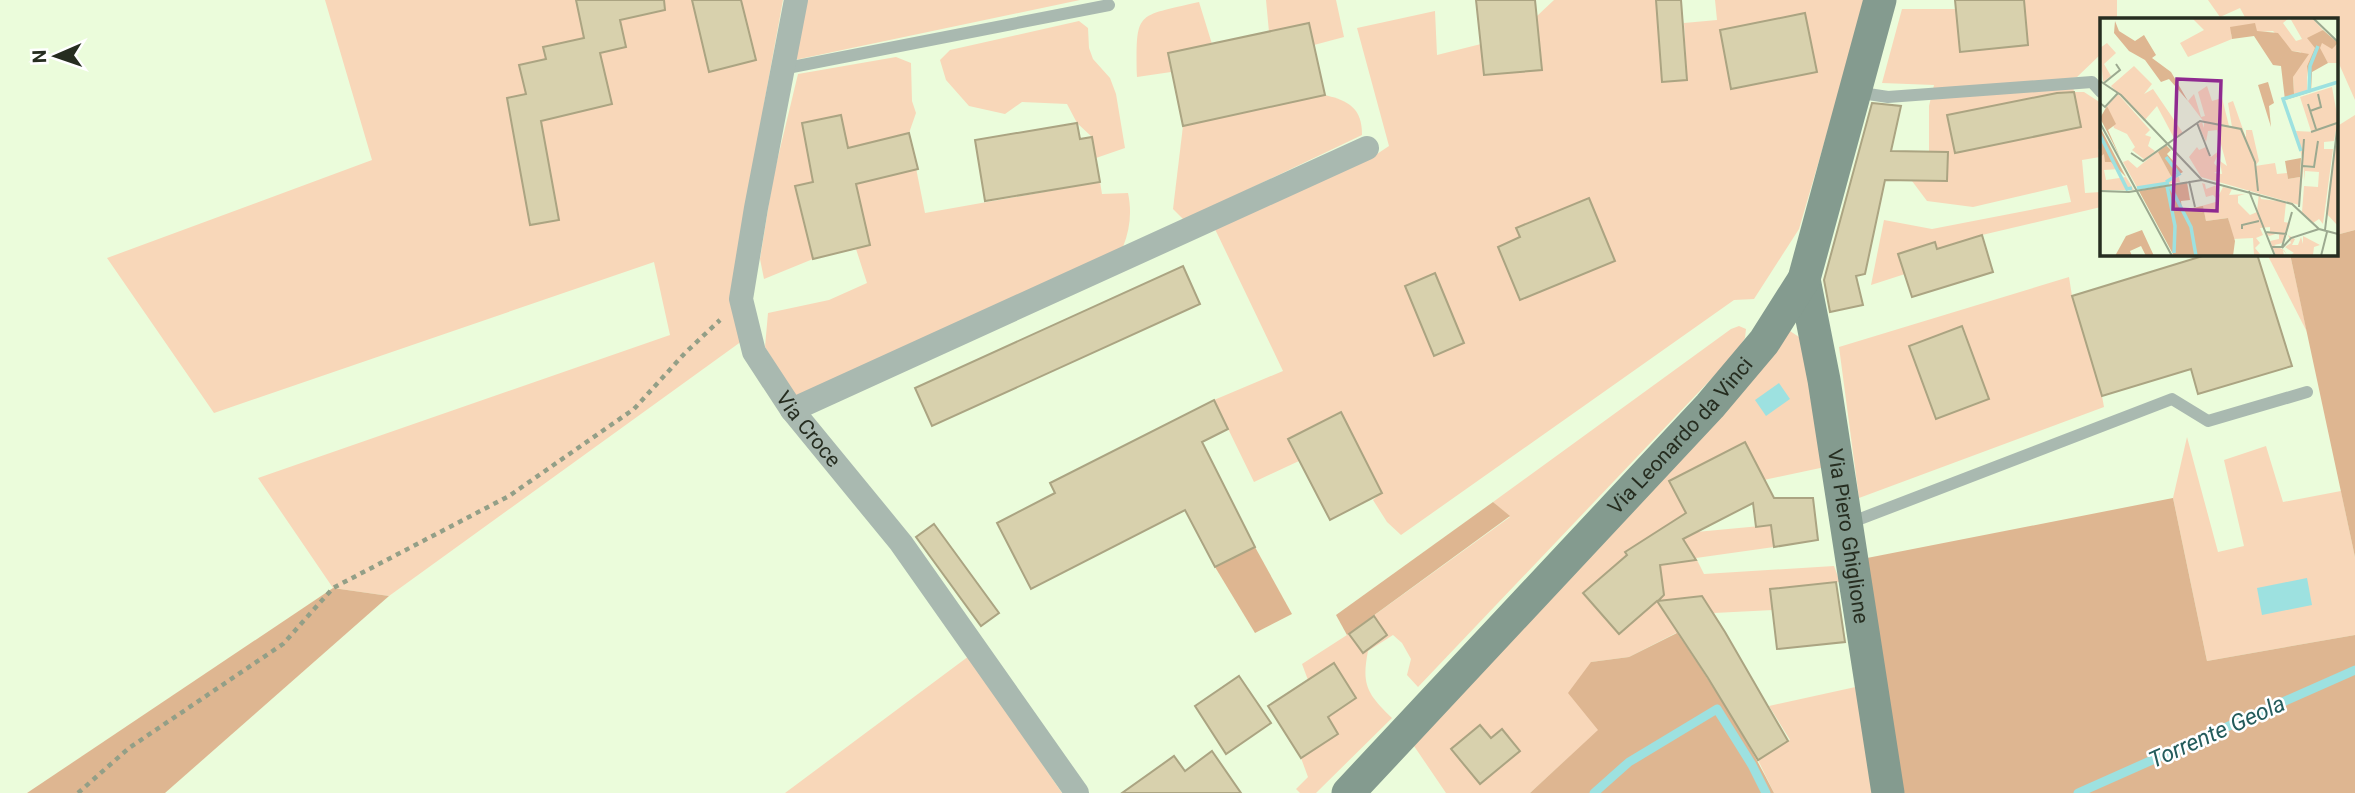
<svg xmlns="http://www.w3.org/2000/svg" width="2355" height="793" viewBox="0 0 2355 793" font-family="Roboto,sans-serif">
<style>
.green{fill:#f8d7b9}
.forest{fill:#deb691}
.water{fill:#9de1e0}
.lines{fill:none;stroke-linecap:round;stroke-linejoin:round}
.stream{stroke:#9de1e0;stroke-width:9}
.building{fill:#d8d1ad;stroke:#aba482;stroke-width:2}
.path{stroke:#939f87;stroke-width:4.5;stroke-dasharray:5 5;stroke-linecap:butt}
.lane{stroke:#a9b9b0;stroke-width:12}
.street{stroke:#a9b9b0;stroke-width:24}
.secondary{stroke:#849b8f;stroke-width:33}
.labels{text-anchor:middle;dominant-baseline:central;stroke-width:5;stroke-linejoin:round;paint-order:stroke}
.street-label{font-size:21px;fill:#262d20;stroke:#fff}
.water-label{font-size:23px;font-style:italic;fill:#245c5c;stroke:#fff}
.inset-river{fill:none;stroke:#9de1e0;stroke-width:3.5}
.inset-road{fill:none;stroke:#9ca990;stroke-width:2}
.view{fill:#8f2a90;fill-opacity:0.15;stroke:#8f2a90;stroke-width:3.5}
.inset-edge{fill:none;stroke:#262d20;stroke-width:3.5}
</style>
<rect width="100%" height="100%" fill="#ebfcdb"/>
<!-- green -->
<g class="green">
<polygon points="325,0 783,0 764,104 742,341 389,596 333,588 258,478 670,335 654,262 214,413 107,258 372,160"/>
<polygon points="801,0 1080,0 790,61"/>
<polygon points="1266,0 1336,0 1344,37 1314,45 1309,23 1269,32"/>
<polygon points="1554,0 1656,0 1663,82 1687,80 1684,23 1717,20 1715,0 1866,0 1799,229 1754,299 1734,300 1401,535 1387,522 1373,500 1382,492 1341,412 1289,438 1299,461 1254,482 1214,400 1283,371 1214,227 1377,154 1389,146 1357,28 1435,11 1437,55 1481,44 1485,75 1542,70 1537,16"/>
<polygon points="1955,0 2117,0 2117,19 2101,19 2101,54 2077,77 2072,78 2074,92 2084,92 2101,103 2101,148 2098,149 2100,157 2082,160 2085,193 2101,192 2101,207 1982,235 1937,249 1935,242 1899,254 1905,274 1871,285 1884,220 1932,229 2071,202 2067,185 1973,207 1927,201 1912,181 1947,181 1948,152 1929,152 1929,106 1934,85 1882,83 1902,9 1956,9"/>
<polygon points="2208,0 2355,0 2355,100 2336,57 2336,19 2246,19 2240,8 2220,17"/>
<path d="M1199,2l13,42 -44,9 3,19 -34,5c-1,-67 -2,-60 62,-75z"/>
<polygon points="1079,21 1088,28 1089,48 1093,59 1110,78 1116,94 1125,148 1096,158 1092,137 1077,123 1067,104 1022,102 1005,114 969,106 946,80 940,60 950,50"/>
<path d="M896,57l15,6 1,38 4,12 -7,20 16,80 175,-31 2,12 26,-1c4,19 2,36 -5,54l-326,152 -32,-52 3,-34 61,-13 38,-17 -11,-34 -43,10 -49,20 -4,-20 13,-81 25,-104z"/>
<path d="M1325,95c24,6 37,13 37,40l-178,85 -11,-11 10,-83z"/>
<polygon points="2355,115 2355,230 2336,235 2336,127"/>
<polygon points="2267,254 2290,254 2307,332"/>
<polygon points="2069,277 2072,296 2102,396 2104,407 1859,498 1839,347"/>
<path d="M1739,326l7,3 -1,9 -11,17 -316,332 -11,-12 4,-16 -9,-16 -9,-8 -25,16c-7,35 0,43 24,67l-76,75h-16l-4,-4 12,-12 -7,-19 -33,-52 40,-26 -6,-16 45,-29 163,-118 -17,-15 238,-173z"/>
<polygon points="1790,331 1808,343 1825,467 1764,480 1745,442 1670,481 1696,532 1771,525 1774,547 1696,558 1704,574 1834,566 1840,582 1771,589 1773,610 1714,613 1741,659 1708,678 1676,633 1629,657 1591,662 1599,730 1530,793 1446,793 1414,746"/>
<polygon points="2187,437 2218,552 2244,546 2224,460 2266,446 2283,502 2341,491 2355,557 2355,635 2207,661 2173,498"/>
<polygon points="969,656 1062,793 785,793"/>
<polygon points="1860,686 1882,793 1774,793 1758,760 1790,740 1769,706"/>
</g>
<!-- forest -->
<g class="forest">
<polygon points="2355,230 2355,557 2290,254 2336,254 2336,235"/>
<polygon points="2173,498 2207,661 2355,635 2355,793 1903,793 1867,558"/>
<polygon points="1493,502 1510,516 1347,635 1336,615"/>
<polygon points="1255,547 1292,614 1255,633 1215,567"/>
<polygon points="333,588 389,596 165,793 27,793"/>
<path d="M1677,633c35,51 69,104 97,160h-244l68,-63 -30,-37 23,-31 38,-5z"/>
</g>
<!-- water -->
<g class="water">
<polygon points="1779,383 1790,399 1766,416 1755,400"/>
<polygon points="2307,578 2312,605 2262,615 2257,588"/>
</g>
<g class="lines">
<!-- stream -->
<g class="stream">
<polyline points="1594,793 1629,762 1717,709 1752,765 1766,793"/>
<polyline points="2078,793 2355,670"/>
</g>
</g>
<!-- building -->
<g class="building">
<polygon points="576,0 664,0 665,10 620,20 626,47 600,53 612,104 541,121 559,220 530,225 507,98 526,94 519,65 546,59 543,47 584,38"/>
<polygon points="692,0 741,0 756,60 709,72"/>
<polygon points="1476,0 1535,0 1542,70 1484,75"/>
<polygon points="1656,0 1681,0 1687,80 1662,82"/>
<polygon points="1955,0 2024,0 2028,45 1960,52"/>
<polygon points="1805,13 1817,72 1731,89 1720,30"/>
<polygon points="1309,23 1325,95 1183,126 1168,53"/>
<polygon points="2074,92 2081,127 1955,153 1947,115 2057,93"/>
<polygon points="1872,103 1901,106 1891,151 1948,152 1947,181 1885,180 1865,274 1856,276 1863,305 1830,312 1824,280"/>
<polygon points="841,115 848,148 909,133 918,169 856,184 870,245 813,259 795,186 813,182 802,123"/>
<polygon points="1077,123 1080,139 1092,137 1100,182 985,201 975,140"/>
<polygon points="1589,198 1615,261 1520,300 1498,247 1520,237 1516,228"/>
<polygon points="1982,235 1993,272 1912,297 1898,254 1935,242 1937,249"/>
<polygon points="2209,254 2257,254 2292,366 2198,394 2191,369 2102,396 2072,296"/>
<polygon points="1183,266 1200,304 932,426 915,388"/>
<polygon points="1435,273 1464,343 1434,356 1405,286"/>
<polygon points="1962,326 1989,399 1936,419 1909,346"/>
<polygon points="1214,400 1228,429 1202,442 1255,547 1215,567 1185,510 1031,589 997,523 1055,493 1050,483"/>
<polygon points="1341,412 1382,493 1330,520 1288,439"/>
<polygon points="1745,442 1774,498 1813,498 1818,540 1774,547 1771,525 1756,527 1753,503 1683,539 1696,560 1660,565 1664,595 1658,601 1702,596 1725,632 1788,741 1758,760 1708,678 1657,601 1619,634 1583,593 1627,555 1625,552 1686,513 1669,481"/>
<polygon points="934,524 999,613 981,626 916,537"/>
<polygon points="1836,582 1845,642 1777,649 1770,589"/>
<polygon points="1374,616 1387,635 1363,653 1349,634"/>
<polygon points="1334,663 1356,698 1328,717 1338,734 1301,758 1268,706"/>
<polygon points="1239,676 1271,723 1226,754 1195,706"/>
<polygon points="1480,725 1491,738 1502,729 1520,751 1480,784 1451,749"/>
<polygon points="1212,751 1241,793 1122,793 1174,756 1185,771"/>
</g>
<g class="lines">
<!-- path -->
<polyline class="path" points="78,793 129,748 283,644 333,588 509,496 634,409 685,353 720,320"/>
<!-- lane -->
<g class="lane">
<polyline points="782,69 1109,5"/>
<polyline points="1855,92 1888,97 2092,82 2101,92"/>
<polyline points="1847,524 2172,399 2208,421 2307,392"/>
</g>
<!-- street -->
<g class="street">
<path id="s1" d="M796,0l-40,208 -15,91 13,53 38,58 109,133 176,250"/>
<polyline points="792,410 1367,148"/>
</g>
<!-- secondary -->
<g class="secondary">
<path id="s2" d="M1804,279l20,101 64,413"/>
<path id="s3" d="M1348,793l362,-387 54,-64 40,-63 76,-279"/>
</g>
</g>
<g class="labels">
<!-- street labels -->
<g class="street-label">
<text stroke="none"><textPath href="#s1" startOffset="453">Via Croce</textPath></text>
<text stroke="none"><textPath href="#s3" startOffset="488">Via Leonardo da Vinci</textPath></text>
<text stroke="none"><textPath href="#s2" startOffset="261">Via Piero Ghiglione</textPath></text>
</g>
<!-- water labels -->
<g class="water-label">
<text transform="translate(2217 732) rotate(-24)">Torrente Geola</text>
</g>
</g>
<!-- overview -->
<g transform="translate(2100 18)">
<rect width="238" height="238" fill="#ebfcdb"/>
<path d="M92,0h97l-6,5 13,18 6,-2 -12,-21h22l11,12 -12,10 5,8 -9,18v26l-13,2 -1,-17 8,-25 -9,-1 -19,-20 -42,3 1,5 -44,18 -8,-14 24,-13zM222,24l16,4v29l-1,-12h-9l-9,-15zM7,25l9,10 -12,11 7,12 -8,6 -3,-34zM34,48l18,18 -8,10 9,-5 30,44 -9,5 -17,-32 -13,15 -33,-35zM107,68l5,15 10,-3 7,28 3,1 -4,-24 5,-2 13,37v-8h6l7,31 -4,5 20,-3 2,11 10,-1 1,6 12,-2 2,-19 -6,-27 20,1 -5,-1 -11,-34 32,-10 6,33 -4,21 -10,1v7h9l-10,75 -4,-5 -6,4 -11,-11 2,-26 14,1 1,-15 -14,-1 -1,10v-14l10,1 5,-28 -6,27 -9,-2 -5,40 -98,-28 -12,-20 8,-10 2,3 7,-3 5,10 9,-7 -6,13 6,7 -6,3 8,1 -2,-13 7,5 -10,-36 -9,1 -2,11 -8,-18 4,-2 2,6v-6l-16,-21 6,-7 7,23 4,-1 -7,-24zM18,76l32,36 -5,5 6,2 -3,9 7,5 -10,9 -13,-10 3,-3 -8,-13 -13,-6 -7,-22zM235,128h3v80l-12,-13zM58,133l14,27 7,-1 1,5 -42,7 -15,-27 5,-2 9,8zM4,136l15,15 -15,1 2,10 20,-3 8,13h-34v-35zM102,165l3,1 1,5 11,-4 2,10 4,-8 9,2 -3,6 16,-1 -7,2v7l12,12 7,-3 2,-20 2,7 25,3 -2,20 6,1 -1,4 -6,16 -9,2 10,5 3,5 -4,-5 1,6h-8l-6,-15 9,-2v-6l-10,3 -4,-3h5v-6l-10,1 3,7 -7,3 4,5 -5,5 5,6 -6,2 -1,-18 -20,1 -5,-21 -22,3 -3,-14h-5l21,-6 -6,-6 -7,2zM188,217l7,4 -3,6h6l3,-8 2,7v-8l17,9 -6,2 -1,8 -25,1 6,-3 -9,-6 6,-4z" fill="#f8d7b9"/>
<path d="M15,3l4,10 16,10 9,-6 12,20 -4,3 19,14 17,29 -19,-22 -8,3 -16,-22 -16,-9 -15,-18zM155,5l2,8 21,2 14,18 17,3 -16,23 1,17 13,-2 2,-4 -2,-22 8,-18 -8,-10 16,-8 15,13 -6,6 -10,-6 -2,5 8,15 -16,9 -1,20 -26,8 -4,-34 -8,-1 -19,-29 -22,3 -2,-12zM168,64l6,21 -5,3 2,21 -13,-42zM7,88l9,18 -8,6 12,27 -20,-39zM0,109l26,50 -15,-15h-6l-1,-8 -4,3zM66,127l5,5 -4,4 16,18 -11,6 -14,-26zM201,140l-1,19 -12,2 -3,-18zM87,164l3,18 -9,1 1,9 21,-4 3,15 22,-3 7,23 -2,15h-59l-35,-65zM42,212l12,26h-8l-5,-10 -11,5 2,5h-17l11,-20z" fill="#deb691"/>
<path class="inset-river" d="M209,73l1,-25 8,-20M0,117l27,54 5,-1M201,133l-18,-52 55,-17M66,164l13,-8 -13,-17M67,168l8,40 -1,27M70,168l21,41 5,29M37,170l32,-5"/>
<path class="inset-road" d="M213,0l25,24M0,63l21,14 81,85 90,24 27,25 19,5M4,65l16,-13 -4,-6M0,85l5,4 13,-14M208,86l8,25M210,93l11,-4 -3,-13M0,105l72,133M97,105l13,33M211,114l26,-9M31,135l12,8 57,-40 41,8 14,33 3,29M203,148l11,1 4,-26M89,163l6,26M0,173l29,1 73,-12M149,173l26,65M199,189l5,-68M142,211v-4l17,-4M225,212l13,-108M165,214l22,2M172,229h10l10,-35M182,230l9,-10 28,-9M221,238l6,-24"/>
<path class="view" d="M77,61l44,2 -4,130 -44,-2z"/>
<rect width="238" height="238" class="inset-edge"/>
</g>
<!-- north arrow -->
<g transform="translate(56 56) rotate(268)" stroke="#ffffff" stroke-width="5" paint-order="stroke">
<path d="M0-5L12 26L0 18L-12 26Z" fill="#262d20"/>
<text y="-10" font-size="19" font-weight="bold" text-anchor="middle" fill="#262d20">N</text>
</g>
</svg>
